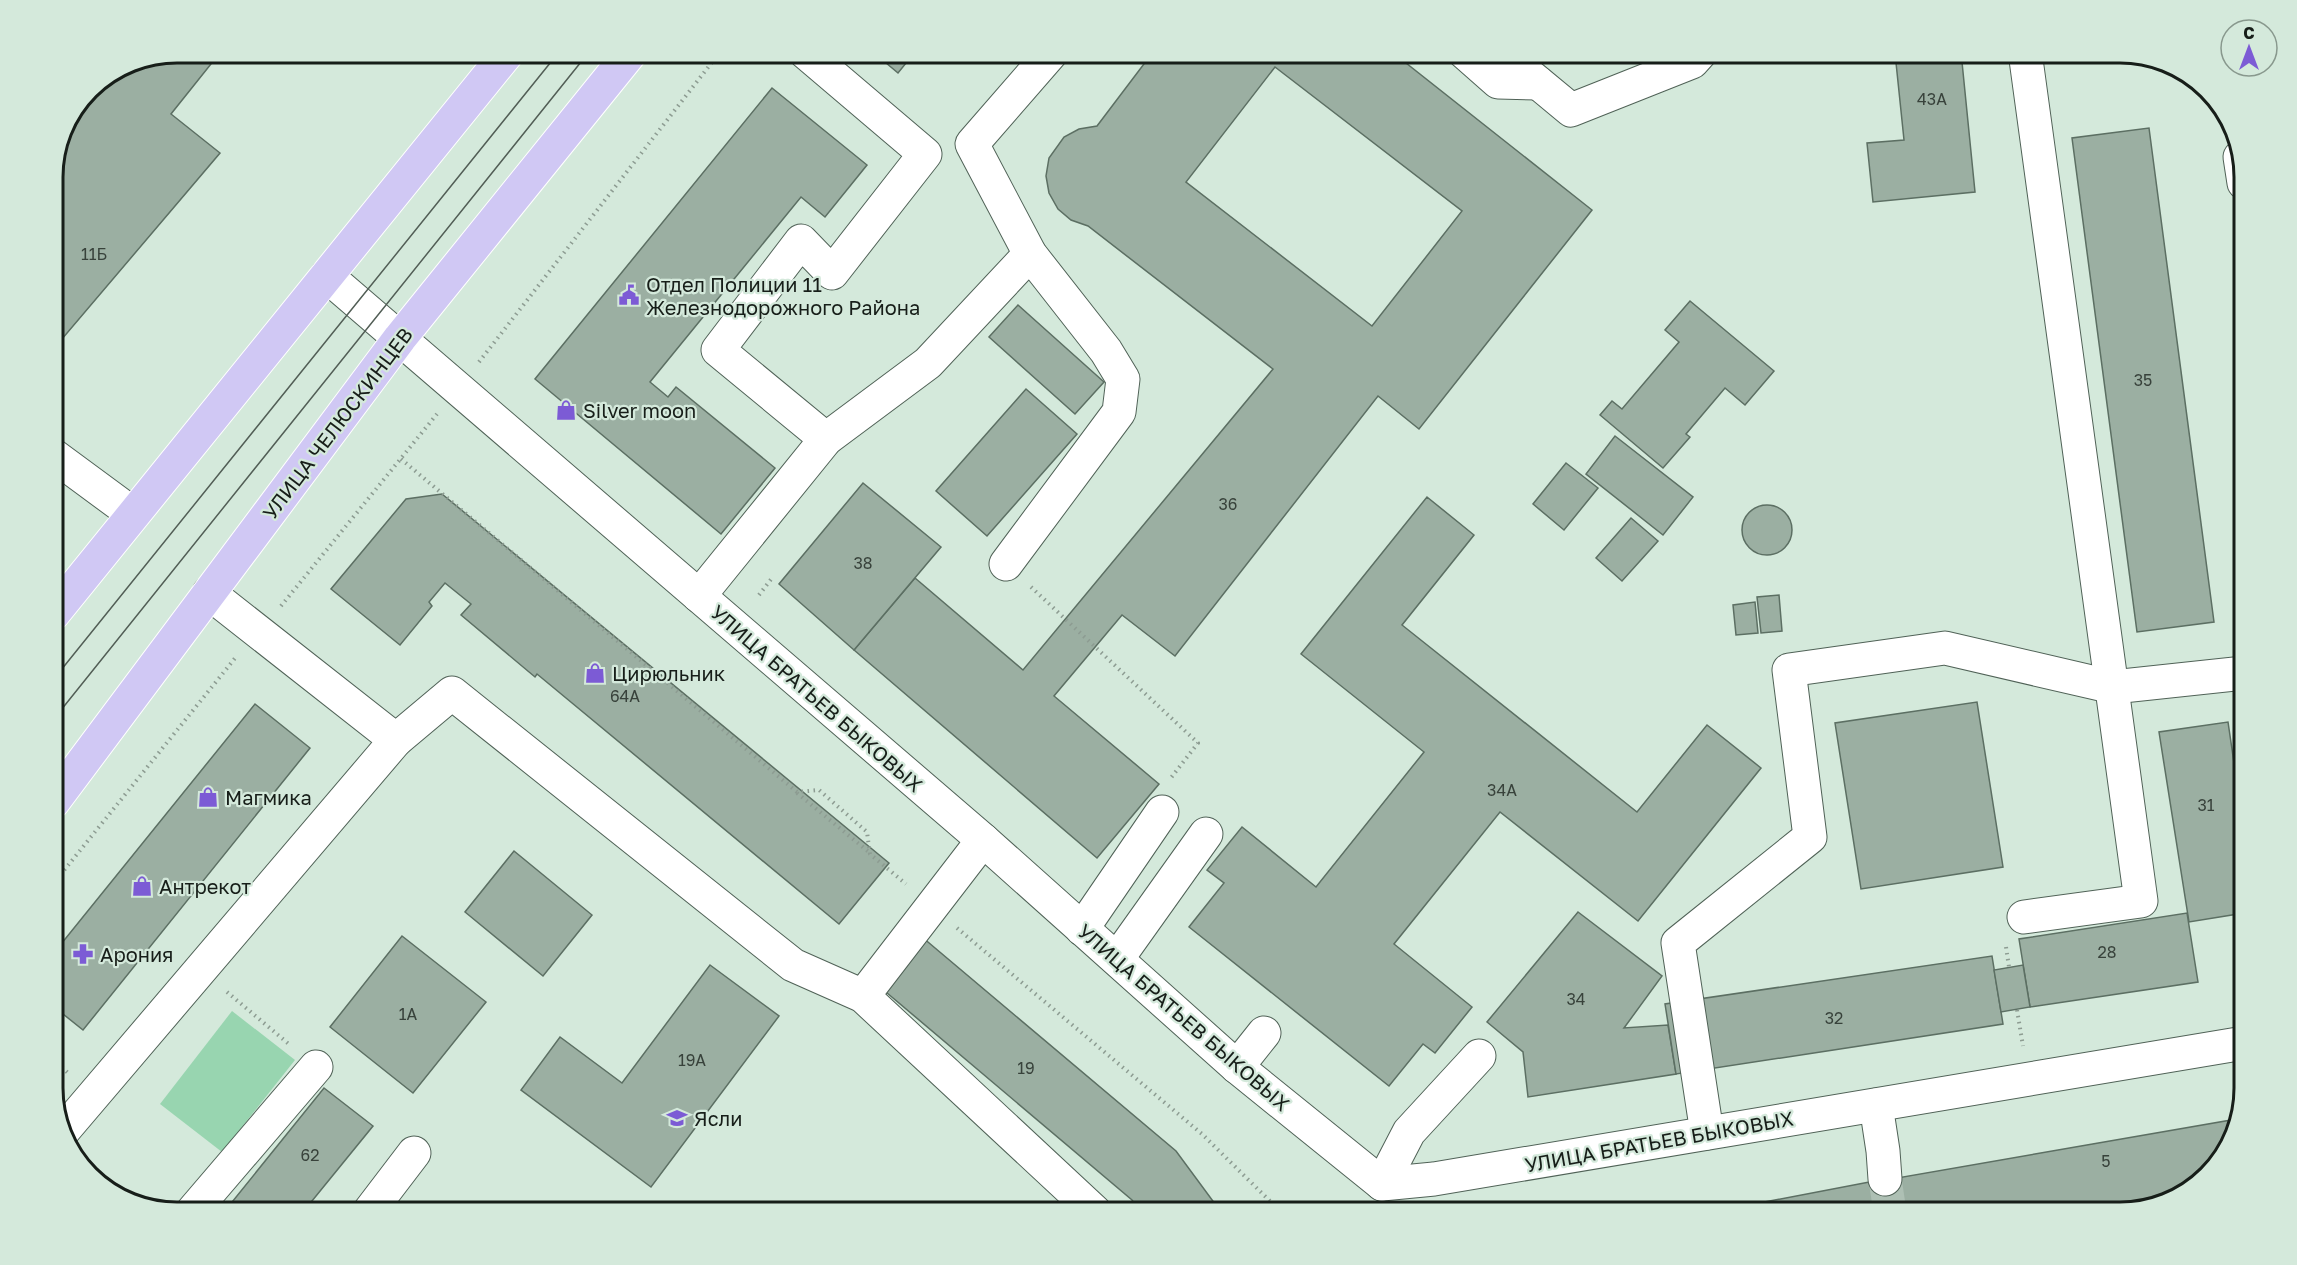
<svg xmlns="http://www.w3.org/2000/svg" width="2297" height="1265" viewBox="0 0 2297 1265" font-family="'Golos Text',sans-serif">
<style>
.green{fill:#98d5b0}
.building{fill:#9bafa2;stroke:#5c6f63;stroke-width:1.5;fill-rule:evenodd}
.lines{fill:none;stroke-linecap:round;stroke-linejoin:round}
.minor-tunnel{stroke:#aec0b4;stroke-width:33;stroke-dasharray:33 16;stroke-linecap:butt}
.minor-casing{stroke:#506257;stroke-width:35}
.major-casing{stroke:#fff;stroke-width:35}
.path{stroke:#8d9c92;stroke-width:4;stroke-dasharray:1.5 4.5;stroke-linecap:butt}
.minor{stroke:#fff;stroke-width:33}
.major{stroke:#d0c8f4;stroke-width:33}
.tram{stroke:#525e56;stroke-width:1.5}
.labels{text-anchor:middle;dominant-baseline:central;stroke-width:4.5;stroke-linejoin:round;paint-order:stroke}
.number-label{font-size:16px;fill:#38423b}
.poi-label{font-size:20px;fill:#171e19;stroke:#d4e9db;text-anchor:start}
.street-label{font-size:20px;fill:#171e19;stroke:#d4e9db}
.rim{fill:none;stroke:#171e19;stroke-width:3}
</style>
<rect width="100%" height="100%" fill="#d4e9db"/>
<!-- green -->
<polygon class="green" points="232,1011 295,1060 222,1152 160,1104"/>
<!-- building -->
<g class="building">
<polygon points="177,52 219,54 171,114 220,153 62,339 53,345 53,169 62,129 89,89 130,62"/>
<polygon points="873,52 915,52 898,73"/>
<path d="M1153,52h239l200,158 -173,219 -41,-33 -203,260 -53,-41 -68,81 105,88 -62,74 -243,-208 61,-72 108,92 250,-301 -185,-143 -17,-6 -13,-11 -9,-16 -3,-17 3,-18 15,-21 15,-8 18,-3zM1275,67l187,144 -90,115 -186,-144z"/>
<polygon points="1854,52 1961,52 1975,192 1873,202 1867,143 1904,140 1895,53 1854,57"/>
<polygon points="772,88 867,165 825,217 801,197 650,382 668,397 676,387 775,468 721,534 535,379"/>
<polygon points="2149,128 2214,622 2137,632 2072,138"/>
<polygon points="1690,301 1774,371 1745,405 1725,388 1686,434 1690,437 1663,468 1600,415 1612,401 1622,409 1679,342 1665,330"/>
<polygon points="1018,305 1104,382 1075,414 989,337"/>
<polygon points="1026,389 1077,434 987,536 936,491"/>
<polygon points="1615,436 1693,497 1663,535 1586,474"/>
<polygon points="1566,463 1598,488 1564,530 1533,504"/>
<polygon points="863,483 941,547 854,650 779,584"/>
<polygon points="442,494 889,863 839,924 537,674 535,677 461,615 471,604 445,583 429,602 432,606 400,645 331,589 406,499"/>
<polygon points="1427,497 1474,535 1402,625 1637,812 1707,725 1761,768 1638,921 1500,812 1394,944 1472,1007 1435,1053 1423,1044 1389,1086 1189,927 1224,883 1207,870 1242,827 1316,887 1424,752 1301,654"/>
<circle cx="1767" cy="530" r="25"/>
<polygon points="1631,518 1658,541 1622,581 1596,558"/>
<polygon points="1779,595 1782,631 1761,633 1757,597"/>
<polygon points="1755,602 1758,633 1736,635 1733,605"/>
<polygon points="1977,702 2003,867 1861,889 1835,723"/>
<polygon points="255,704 310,748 83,1030 53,1006 53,954"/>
<polygon points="2228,722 2244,831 2244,913 2189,922 2159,732"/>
<polygon points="514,851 592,915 543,976 465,912"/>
<polygon points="1578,912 1662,976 1624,1028 1668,1025 1676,1074 1528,1097 1523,1052 1487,1022"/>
<polygon points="2187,913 2198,982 2030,1007 2019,939"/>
<polygon points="402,936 486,1002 413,1093 330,1027"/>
<polygon points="922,937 1176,1151 1221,1212 1141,1212 1132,1200 880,987"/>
<polygon points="1992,956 2003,1024 1676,1074 1665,1004"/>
<polygon points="710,965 779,1016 651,1187 521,1090 560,1037 622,1083"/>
<polygon points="2023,965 2030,1007 2001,1012 1994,970"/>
<polygon points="324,1088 373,1126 303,1212 224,1212"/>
<polygon points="2237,1119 2232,1143 2183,1196 2117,1212 1903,1212 1897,1178"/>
<polygon points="1897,1178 1903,1212 1712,1212 1885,1179"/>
</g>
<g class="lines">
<!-- minor-tunnel -->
<polyline class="minor-tunnel" points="1885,1179 1890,1212"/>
<!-- minor casing -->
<g class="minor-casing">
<g id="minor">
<polyline points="805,52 925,154 832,273 801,241 718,350 826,439"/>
<polyline points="1464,52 1498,82 1538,83"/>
<polyline points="1501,52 1571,110 1692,62 1701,52"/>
<polyline points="2240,157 2244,183"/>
<polyline points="327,276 983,840 1237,1067 1382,1184 1434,1179 2244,1043"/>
<polyline points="53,455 133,514"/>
<polyline points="1006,564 1119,412 1123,379 1106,351 1030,254 972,144 1052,52"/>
<polyline points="209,593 396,740 452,693 793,965 863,996 1095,1212"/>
<polyline points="699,596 826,439 928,363 1030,254"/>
<polyline points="2024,917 2141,901 2025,52"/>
<polyline points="1082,929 1162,812"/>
<polyline points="1117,959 1206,834"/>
<polyline points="863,996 983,840"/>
<polyline points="1237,1067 1264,1033"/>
<polyline points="1876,1105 1883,1151 1885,1179"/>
<polyline points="64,1130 396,740"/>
<polyline points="1707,1133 1678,943 1810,837 1789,670 1945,648 2113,687 2244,673"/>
<polyline points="1382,1184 1409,1132 1479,1056"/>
<polyline points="192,1212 316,1067"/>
<polyline points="369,1212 414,1153"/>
</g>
</g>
<!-- major casing -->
<g class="major-casing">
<g id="major">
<polyline points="53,614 508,52"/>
<polyline points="53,802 400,338 631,52"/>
</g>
</g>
<!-- path -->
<g class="path">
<polyline points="479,362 720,52"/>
<polyline points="401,459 797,792 819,790 867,832 870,854 906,884"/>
<polyline points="1031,587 1198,743 1170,779"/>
<polyline points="759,595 772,578"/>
<polyline points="281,606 437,414"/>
<polyline points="797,793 870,853"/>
<polyline points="53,884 236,657"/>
<polyline points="957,928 1202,1134 1281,1212"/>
<polyline points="2006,947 2009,967"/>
<polyline points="227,992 290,1045"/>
<polyline points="2017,1010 2023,1046"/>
<polyline points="53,1059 68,1073"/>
</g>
<!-- minor -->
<use href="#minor" class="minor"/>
<!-- major -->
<use href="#major" class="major"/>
<!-- tram -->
<g class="tram">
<polyline points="53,680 559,52"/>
<polyline points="53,720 589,52"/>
</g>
</g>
<!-- icons -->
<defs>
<g id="civic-bare" transform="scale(1.62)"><path d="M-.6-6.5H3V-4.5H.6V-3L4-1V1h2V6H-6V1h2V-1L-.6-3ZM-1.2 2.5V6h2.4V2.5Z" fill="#7c5bd5" stroke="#d4e9db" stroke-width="2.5" paint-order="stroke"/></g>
<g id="shop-bare" transform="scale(1.62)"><path d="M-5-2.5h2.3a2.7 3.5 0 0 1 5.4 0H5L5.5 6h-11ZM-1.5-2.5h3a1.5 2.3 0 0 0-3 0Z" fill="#7c5bd5" stroke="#d4e9db" stroke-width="2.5" paint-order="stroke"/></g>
<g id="pharmacy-bare" transform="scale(1.62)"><path d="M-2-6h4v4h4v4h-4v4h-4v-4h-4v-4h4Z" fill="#7c5bd5" stroke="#d4e9db" stroke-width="2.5" paint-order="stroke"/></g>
<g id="school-bare" transform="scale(1.62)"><path d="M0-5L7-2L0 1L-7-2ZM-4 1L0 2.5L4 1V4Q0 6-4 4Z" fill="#7c5bd5" stroke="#d4e9db" stroke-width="2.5" paint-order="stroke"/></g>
</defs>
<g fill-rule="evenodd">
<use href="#civic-bare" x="629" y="295"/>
<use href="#shop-bare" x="566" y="410"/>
<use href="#shop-bare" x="595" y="673"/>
<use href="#shop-bare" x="208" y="797"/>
<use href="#shop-bare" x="142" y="886"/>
<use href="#pharmacy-bare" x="83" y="954"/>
<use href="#school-bare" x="677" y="1118"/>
</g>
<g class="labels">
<!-- number labels -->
<g class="number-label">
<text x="1932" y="99">43А</text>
<text x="94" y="254">11Б</text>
<text x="2143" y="380">35</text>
<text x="1228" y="504">36</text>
<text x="863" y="563">38</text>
<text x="625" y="696">64А</text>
<text x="1502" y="790">34А</text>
<text x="2206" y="805">31</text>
<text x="2107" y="952">28</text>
<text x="1576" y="999">34</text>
<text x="408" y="1014">1А</text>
<text x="1834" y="1018">32</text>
<text x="692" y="1060">19А</text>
<text x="1026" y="1068">19</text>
<text x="310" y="1155">62</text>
<text x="2106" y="1161">5</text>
</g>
<!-- poi labels -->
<g class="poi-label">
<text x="646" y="284">Отдел Полиции 11<tspan x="646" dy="23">Железнодорожного Района</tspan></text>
<text x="583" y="410">Silver moon</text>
<text x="612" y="673">Цирюльник</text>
<text x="225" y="797">Магмика</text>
<text x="159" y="886">Антрекот</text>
<text x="100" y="954">Арония</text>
<text x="694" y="1118">Ясли</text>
</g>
<!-- street labels -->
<g class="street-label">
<text transform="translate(337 423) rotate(-53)">УЛИЦА ЧЕЛЮСКИНЦЕВ</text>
<text transform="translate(817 698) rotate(41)">УЛИЦА БРАТЬЕВ БЫКОВЫХ</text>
<text transform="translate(1184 1017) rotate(41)">УЛИЦА БРАТЬЕВ БЫКОВЫХ</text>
<text transform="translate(1659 1141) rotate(-10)">УЛИЦА БРАТЬЕВ БЫКОВЫХ</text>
</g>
</g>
<!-- crop -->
<path d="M0 0H2297V1265H0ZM177 63H2120A114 114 0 0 1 2234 177V1088A114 114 0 0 1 2120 1202H177A114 114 0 0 1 63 1088V177A114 114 0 0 1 177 63Z" fill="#d4e9db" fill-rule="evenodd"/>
<path class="rim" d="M177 63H2120A114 114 0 0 1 2234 177V1088A114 114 0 0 1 2120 1202H177A114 114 0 0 1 63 1088V177A114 114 0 0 1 177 63Z"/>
<!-- north arrow -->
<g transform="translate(2249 48)"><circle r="28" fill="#d4e9db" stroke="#88988d" stroke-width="1.5"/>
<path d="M0-4.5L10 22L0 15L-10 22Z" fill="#7c5bd5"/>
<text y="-9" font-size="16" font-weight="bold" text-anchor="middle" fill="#171e19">С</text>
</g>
</svg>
